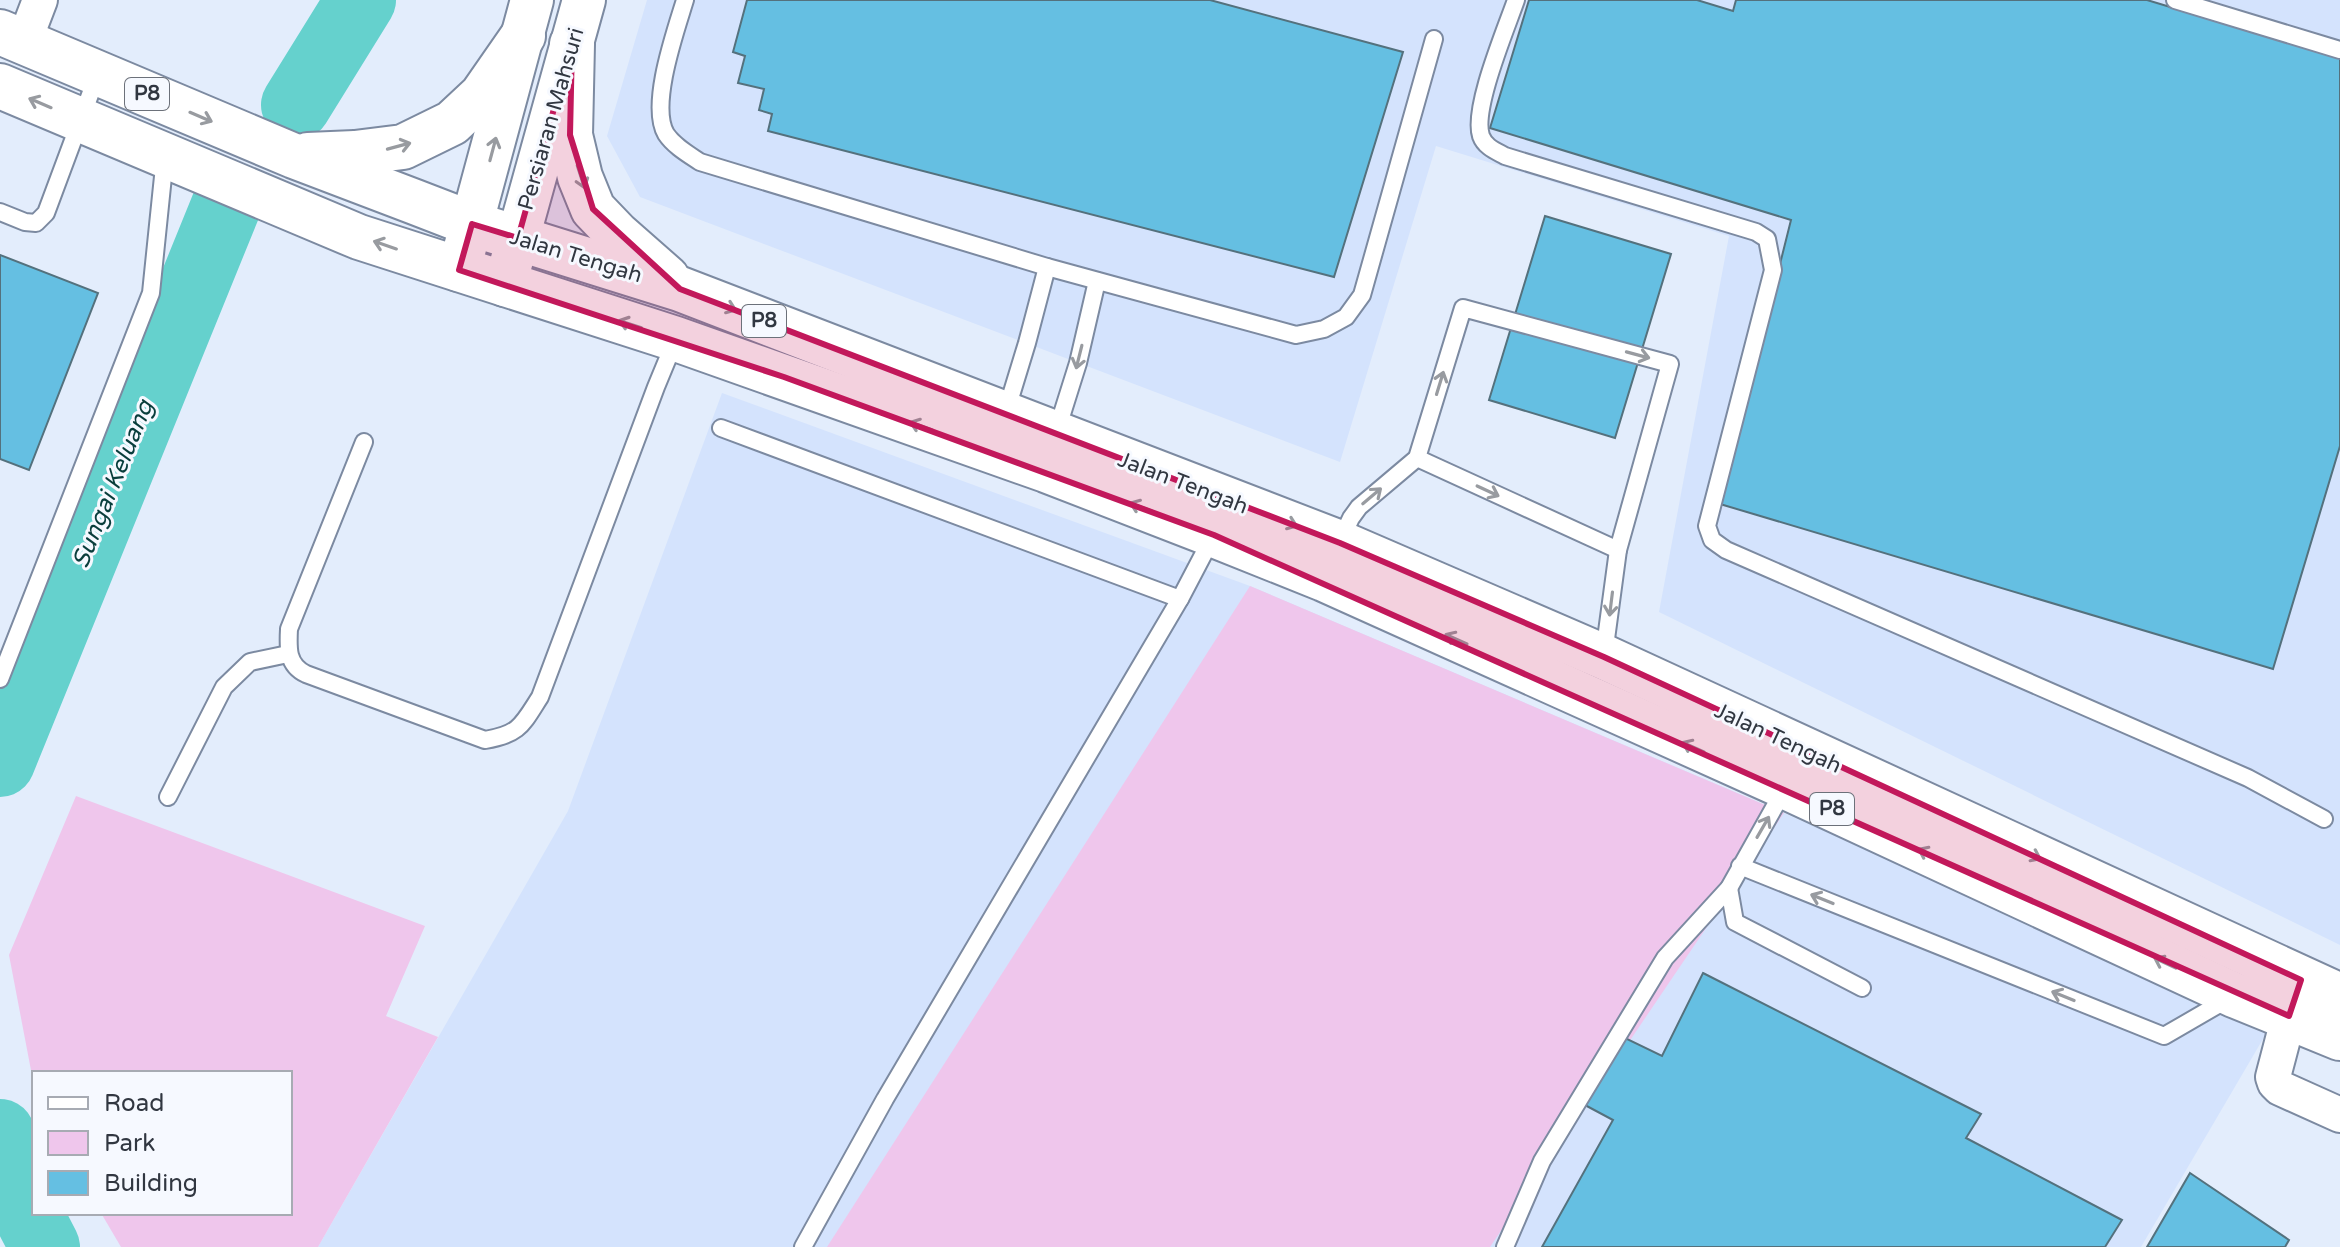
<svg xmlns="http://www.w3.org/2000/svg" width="2340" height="1247" viewBox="0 0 2340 1247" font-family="'Varela Round',sans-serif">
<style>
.built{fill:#d4e3fd}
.green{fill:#efc6ec}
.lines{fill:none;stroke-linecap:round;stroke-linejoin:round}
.river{stroke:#65d1cd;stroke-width:70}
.building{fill:#65bfe2;stroke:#54717d;stroke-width:2}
.service-casing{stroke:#7c8aa1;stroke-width:20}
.minor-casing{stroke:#7c8aa1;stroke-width:38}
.tertiary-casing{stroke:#7c8aa1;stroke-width:46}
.primary-casing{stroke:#7c8aa1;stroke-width:48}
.service{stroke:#fff;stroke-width:16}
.minor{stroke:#fff;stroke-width:34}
.tertiary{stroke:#fff;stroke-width:42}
.primary{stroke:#fff;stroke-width:44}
.oneway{stroke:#989ba0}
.marked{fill:#c2185b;fill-opacity:0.2;stroke:#c2185b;stroke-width:6;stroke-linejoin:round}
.labels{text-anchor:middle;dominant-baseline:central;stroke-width:6;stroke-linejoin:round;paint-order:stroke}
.shield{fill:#f6f9ff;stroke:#6c717a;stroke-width:2}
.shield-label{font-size:20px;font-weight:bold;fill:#313741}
.street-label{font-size:22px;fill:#313741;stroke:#f6f9ff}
.water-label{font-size:24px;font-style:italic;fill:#093e3c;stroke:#f6f9ff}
</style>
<rect width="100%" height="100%" fill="#e3edfc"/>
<!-- built -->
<g class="built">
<polygon points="647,0 2340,0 2340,945 1659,612 1729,236 1436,146 1340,462 640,197 607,136"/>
<polygon points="722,393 1250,586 1784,813 2270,1027 2141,1247 318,1247 568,811"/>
</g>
<!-- green -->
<g class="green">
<polygon points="1250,586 1784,813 1490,1247 827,1247"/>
<polygon points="76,796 425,926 386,1016 438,1037 318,1247 121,1247 101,1213 290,1213 290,1073 34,1073 34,1086 9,955"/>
</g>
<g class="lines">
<!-- river -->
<g class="river">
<polyline points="296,105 361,0"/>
<polyline points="0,762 226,206"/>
<polyline points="0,1134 14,1187 45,1247"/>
</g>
</g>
<!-- building -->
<g class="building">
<polygon points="747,0 1210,0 1403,52 1334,277 768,131 772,114 759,110 764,89 738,83 745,56 733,52"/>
<polygon points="1529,0 1697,0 1733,11 1736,0 2147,0 2340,58 2340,446 2273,669 1720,504 1791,220 1490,128"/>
<polygon points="1545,216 1671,254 1615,438 1489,400"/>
<polygon points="0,255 98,293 29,470 0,459"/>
<polygon points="1703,973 1981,1114 1966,1138 2122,1220 2105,1247 1542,1247 1613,1120 1583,1104 1621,1036 1662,1056"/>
<polygon points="2190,1173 2289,1240 2285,1247 2147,1247"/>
</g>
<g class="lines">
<!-- service casing -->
<g class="service-casing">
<g id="service">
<path d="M685,0c-9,30 -36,105 -19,134 8,12 22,20 34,28l347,105 249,68 28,-6 22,-12 16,-22 72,-256"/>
<path d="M1516,0c-10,29 -44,109 -35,136 4,11 15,15 24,20l251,76 11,7 6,31 -66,256 5,14 14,10 522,228 76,41"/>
<polyline points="2175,0 2340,50"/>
<polyline points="0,212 25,222 36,223 46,213 97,76"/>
<polyline points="1006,412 1027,343 1047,267"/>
<polyline points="721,428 1180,599"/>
<polyline points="1057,430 1078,363 1097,281"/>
<path d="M364,442l-75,187c-1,19 -2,36 17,45l179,66c35,-6 37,-15 55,-43l116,-310 19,-46"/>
<polyline points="1417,458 1618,550"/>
<polyline points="1340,541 1351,518 1359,507 1417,458 1463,308 1670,364 1618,550 1604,654"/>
<polyline points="0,679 151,293 165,157"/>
<polyline points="168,797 224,687 250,662 288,654"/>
<polyline points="1740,866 2164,1036 2228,999"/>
<polyline points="1729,888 1735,922 1862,988"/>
<polyline points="803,1247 885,1099 1180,599 1213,536"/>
<polyline points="1505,1247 1542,1161 1665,958 1729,888 1784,790"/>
</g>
</g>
<!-- minor casing -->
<g class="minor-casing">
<g id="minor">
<polyline points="24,42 40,0"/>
<polyline points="2289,1016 2273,1077 2275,1083 2280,1088 2340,1115"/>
</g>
</g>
<!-- tertiary casing -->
<g class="tertiary-casing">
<g id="tertiary">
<polyline points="459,270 532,0"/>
<polyline points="505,285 584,0"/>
</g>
</g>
<!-- primary casing -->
<g class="primary-casing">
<g id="primary">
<polyline points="0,32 294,156 415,202 472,224 680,289 1340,543 1604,657 2340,996"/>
<polyline points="572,44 570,135 580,177 593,209 617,234 667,278"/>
<polyline points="0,86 359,237 676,339 1046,470 1214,535 1324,579 1786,787 2234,995 2340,1038"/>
<polyline points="308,155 355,153 403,147 452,123 482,95 523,36"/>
</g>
</g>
<!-- service -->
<use href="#service" class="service"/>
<!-- minor -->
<use href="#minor" class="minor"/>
<!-- tertiary -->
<use href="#tertiary" class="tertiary"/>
<!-- primary -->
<use href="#primary" class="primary"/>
</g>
<!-- one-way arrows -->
<defs><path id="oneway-shaft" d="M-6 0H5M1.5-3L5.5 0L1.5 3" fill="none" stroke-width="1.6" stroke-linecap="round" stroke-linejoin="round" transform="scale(2)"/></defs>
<g class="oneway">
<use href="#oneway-shaft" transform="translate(40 103) rotate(-157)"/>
<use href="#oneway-shaft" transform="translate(201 117) rotate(23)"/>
<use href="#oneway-shaft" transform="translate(399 146) rotate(-15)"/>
<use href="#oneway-shaft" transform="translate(493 149) rotate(-75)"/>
<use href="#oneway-shaft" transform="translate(581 177) rotate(72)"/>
<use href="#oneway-shaft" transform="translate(385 245) rotate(-161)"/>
<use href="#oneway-shaft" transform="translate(725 306) rotate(21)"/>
<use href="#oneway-shaft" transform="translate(630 324) rotate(-162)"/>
<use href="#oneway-shaft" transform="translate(1638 355) rotate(15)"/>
<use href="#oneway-shaft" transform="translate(1079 357) rotate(104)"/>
<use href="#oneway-shaft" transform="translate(1440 383) rotate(-73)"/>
<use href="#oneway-shaft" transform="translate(921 426) rotate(-160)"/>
<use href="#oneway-shaft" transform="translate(1488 491) rotate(25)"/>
<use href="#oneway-shaft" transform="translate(1372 496) rotate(-40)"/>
<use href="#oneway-shaft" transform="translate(1141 507) rotate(-159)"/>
<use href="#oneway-shaft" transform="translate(1286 522) rotate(21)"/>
<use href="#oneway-shaft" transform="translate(1611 604) rotate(97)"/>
<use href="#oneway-shaft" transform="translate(1456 639) rotate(-156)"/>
<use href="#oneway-shaft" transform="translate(1693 747) rotate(-156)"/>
<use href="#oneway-shaft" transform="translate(1763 827) rotate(-60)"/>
<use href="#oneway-shaft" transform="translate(1929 854) rotate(-155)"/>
<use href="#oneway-shaft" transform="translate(2030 854) rotate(25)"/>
<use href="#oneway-shaft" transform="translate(1822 899) rotate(-158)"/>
<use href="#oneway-shaft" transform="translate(2165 963) rotate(-155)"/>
<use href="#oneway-shaft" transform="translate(2063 996) rotate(-158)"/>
</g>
<!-- marked area -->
<path class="marked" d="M572,44l-2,91 23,74 87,80 660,254 264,114 697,323 -12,36 -1075,-481 -430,-158 -325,-107 13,-46 46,14z"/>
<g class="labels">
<!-- shield labels -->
<g class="shield">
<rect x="125" y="78" width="44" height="32" rx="6"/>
<rect x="742" y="305" width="44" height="32" rx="6"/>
<rect x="1810" y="793" width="44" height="32" rx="6"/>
</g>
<g class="shield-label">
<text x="147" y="94">P8</text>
<text x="764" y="321">P8</text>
<text x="1832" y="809">P8</text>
</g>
<!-- street labels -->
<g class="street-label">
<text transform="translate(551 119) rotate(-74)">Persiaran Mahsuri</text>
<text transform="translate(576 256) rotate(17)">Jalan Tengah</text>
<text transform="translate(1183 483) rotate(21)">Jalan Tengah</text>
<text transform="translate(1778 738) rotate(25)">Jalan Tengah</text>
</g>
<!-- water labels -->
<g class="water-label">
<text transform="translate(113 484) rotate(-68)">Sungai Keluang</text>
</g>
</g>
<!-- legend -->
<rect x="32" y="1071" width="260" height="144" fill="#f6f9ff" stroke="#a7abb3" stroke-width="2"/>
<rect x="48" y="1097" width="40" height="12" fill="#ffffff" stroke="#a7abb3" stroke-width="2"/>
<text x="104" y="1111" font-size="24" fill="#313741">Road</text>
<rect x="48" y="1131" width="40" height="24" fill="#efc6ec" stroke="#a7abb3" stroke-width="2"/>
<text x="104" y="1151" font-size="24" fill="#313741">Park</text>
<rect x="48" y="1171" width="40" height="24" fill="#65bfe2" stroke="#a7abb3" stroke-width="2"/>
<text x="104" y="1191" font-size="24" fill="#313741">Building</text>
</svg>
